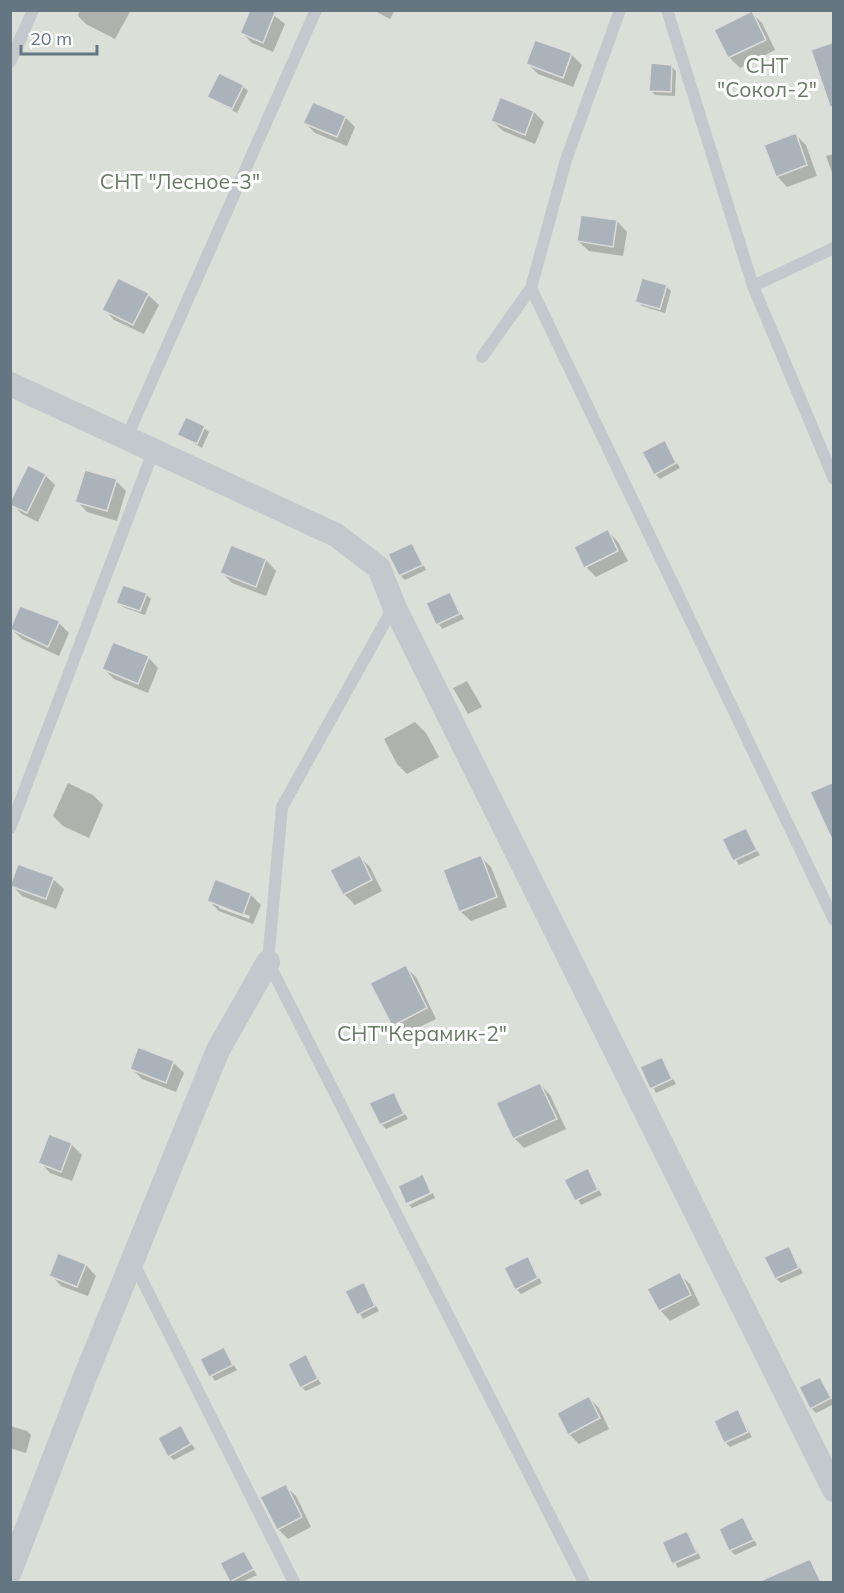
<svg xmlns="http://www.w3.org/2000/svg" width="844" height="1593" viewBox="0 0 844 1593" font-family="Mulish,sans-serif">
<style>
.green{fill:#dadfd7}
.shadow{fill:#0003;fill-rule:evenodd}
.building{fill:#aab3b9;stroke:#dcdcda;stroke-width:1.5}
.lines{fill:none;stroke-linecap:round;stroke-linejoin:round}
.lane{stroke:#c3c8cc;stroke-width:12}
.street{stroke:#c3c8cc;stroke-width:24}
.labels{text-anchor:middle;dominant-baseline:central;stroke-width:6;stroke-linejoin:round;paint-order:stroke}
.park-label{font-size:21px;fill:#687a64;stroke:#fff}
</style>
<rect width="100%" height="100%" fill="#fafaf8"/>
<!-- green -->
<rect class="green" x="11" y="11" width="822" height="1571"/>
<!-- shadow -->
<g class="shadow">
<polygon points="80,10 131,10 115,39 86,24 78,16"/>
<polygon points="267,10 285,24 273,52 252,43 242,33"/>
<polygon points="373,10 395,10 390,19"/>
<polygon points="752,13 762,23 775,50 740,68 729,57 716,30"/>
<polygon points="571,54 582,65 573,87 538,74 528,64"/>
<polygon points="671,66 676,71 675,96 655,95 651,90"/>
<polygon points="243,86 248,91 237,113 209,97"/>
<polygon points="534,112 544,122 535,144 503,131 492,121"/>
<polygon points="345,117 355,127 347,146 315,133 305,123"/>
<polygon points="796,135 806,145 817,176 787,187 777,176"/>
<polygon points="834,154 834,178 826,156"/>
<polygon points="617,221 627,232 623,256 589,251 578,241"/>
<polygon points="119,280 148,295 159,305 144,334 114,320 104,309"/>
<polygon points="666,286 671,291 665,313 642,306 637,301"/>
<polygon points="204,428 209,432 202,448 179,435"/>
<polygon points="664,442 680,468 660,479 655,474"/>
<polygon points="45,475 55,485 38,522 22,514 11,504"/>
<polygon points="116,481 126,491 117,521 87,512 77,501"/>
<polygon points="608,531 618,542 628,561 596,577 586,567"/>
<polygon points="412,544 426,570 405,580 400,575"/>
<polygon points="231,547 266,560 276,571 266,596 232,583 221,572"/>
<polygon points="449,593 464,619 442,629 428,604"/>
<polygon points="146,594 151,599 145,615 123,607 118,603"/>
<polygon points="59,623 69,633 59,656 22,639 11,629"/>
<polygon points="148,657 158,668 148,693 114,679 104,669"/>
<polygon points="467,681 482,707 468,714 453,688"/>
<polygon points="415,722 426,733 439,757 407,774 397,764 384,739"/>
<polygon points="68,783 93,795 103,805 89,838 63,826 53,816"/>
<polygon points="745,830 760,855 739,865 724,840"/>
<polygon points="360,857 370,867 382,891 355,905 344,894 332,871"/>
<polygon points="481,857 491,867 507,907 471,921 460,911"/>
<polygon points="53,879 64,889 56,909 22,896 12,885"/>
<path d="M250,894l11,11 -8,19 -34,-13 -10,-10zM219,904l31,12 -1,3 -30,-11z"/>
<polygon points="405,967 416,977 436,1019 403,1035 393,1025"/>
<polygon points="661,1058 676,1084 656,1093 642,1068"/>
<polygon points="173,1062 184,1073 176,1092 142,1079 132,1069"/>
<polygon points="540,1084 550,1095 566,1129 524,1148 514,1138"/>
<polygon points="393,1094 408,1119 386,1129 381,1124"/>
<polygon points="71,1144 82,1155 72,1181 50,1173 40,1162"/>
<polygon points="587,1170 602,1195 581,1205 566,1180"/>
<polygon points="433,1193 435,1198 412,1208 409,1205"/>
<polygon points="788,1248 803,1273 781,1283 776,1279"/>
<polygon points="59,1255 86,1265 96,1276 88,1296 61,1286 51,1275"/>
<polygon points="527,1258 542,1283 521,1294 516,1289"/>
<polygon points="679,1274 690,1284 700,1305 670,1321 660,1310"/>
<polygon points="363,1284 379,1311 363,1319 347,1292"/>
<polygon points="223,1349 237,1370 215,1381 202,1360"/>
<polygon points="306,1356 321,1384 306,1391 301,1387"/>
<polygon points="820,1378 834,1404 816,1413 811,1408"/>
<polygon points="589,1398 599,1408 609,1429 579,1444 569,1434"/>
<polygon points="738,1411 752,1437 730,1447 725,1442"/>
<polygon points="10,1426 27,1431 31,1435 26,1453 10,1448"/>
<polygon points="181,1427 195,1449 174,1460 169,1456"/>
<polygon points="285,1486 296,1496 311,1527 288,1539 278,1529"/>
<polygon points="743,1519 757,1545 735,1555 730,1550"/>
<polygon points="686,1533 701,1558 678,1568 664,1543"/>
<polygon points="243,1553 257,1575 242,1582 233,1582"/>
<polygon points="809,1561 822,1582 793,1582 787,1571"/>
</g>
<!-- building -->
<g class="building">
<polygon points="250,10 276,10 263,43 240,33"/>
<polygon points="752,11 766,40 728,58 714,30"/>
<polygon points="535,40 572,53 563,78 526,64"/>
<polygon points="834,42 834,107 830,107 811,50"/>
<polygon points="651,63 672,65 671,92 649,91"/>
<polygon points="219,73 244,85 232,109 207,97"/>
<polygon points="500,97 534,111 525,135 491,121"/>
<polygon points="313,102 346,116 337,137 303,123"/>
<polygon points="796,133 807,165 776,177 764,145"/>
<polygon points="581,215 617,220 613,247 577,241"/>
<polygon points="118,278 149,293 133,325 102,310"/>
<polygon points="642,278 667,285 660,309 635,302"/>
<polygon points="186,417 205,426 197,444 177,435"/>
<polygon points="665,440 676,463 654,475 642,452"/>
<polygon points="28,465 46,474 27,513 10,505 10,502"/>
<polygon points="85,470 117,479 107,511 75,502"/>
<polygon points="608,529 618,551 584,568 574,547"/>
<polygon points="412,543 423,565 399,576 388,554"/>
<polygon points="231,545 266,559 256,587 220,573"/>
<polygon points="123,585 147,593 140,611 116,603"/>
<polygon points="450,592 460,614 436,625 426,603"/>
<polygon points="20,606 60,621 48,647 10,629"/>
<polygon points="113,642 149,656 138,684 102,669"/>
<polygon points="834,782 834,844 810,792"/>
<polygon points="746,828 757,850 733,861 722,839"/>
<polygon points="360,855 372,880 343,895 330,870"/>
<polygon points="481,855 497,897 459,912 443,870"/>
<polygon points="18,864 54,877 46,899 10,886"/>
<polygon points="215,879 251,893 243,915 207,901"/>
<polygon points="406,965 427,1008 392,1026 370,983"/>
<polygon points="138,1047 174,1061 166,1083 130,1069"/>
<polygon points="662,1057 672,1079 650,1089 640,1067"/>
<polygon points="540,1083 557,1119 513,1139 496,1103"/>
<polygon points="394,1092 404,1114 380,1125 369,1103"/>
<polygon points="49,1134 72,1143 61,1172 38,1163"/>
<polygon points="588,1168 598,1190 575,1201 564,1180"/>
<polygon points="423,1174 431,1193 406,1204 398,1186"/>
<polygon points="789,1246 799,1268 775,1279 764,1257"/>
<polygon points="58,1253 86,1264 77,1287 49,1276"/>
<polygon points="528,1256 538,1278 515,1290 504,1268"/>
<polygon points="680,1272 691,1295 659,1311 647,1289"/>
<polygon points="364,1282 375,1306 357,1315 345,1291"/>
<polygon points="224,1347 233,1365 209,1377 200,1359"/>
<polygon points="306,1354 318,1379 300,1388 288,1364"/>
<polygon points="820,1377 831,1398 810,1409 799,1387"/>
<polygon points="589,1396 600,1418 568,1435 557,1413"/>
<polygon points="738,1409 748,1432 724,1443 714,1421"/>
<polygon points="181,1425 191,1444 168,1457 158,1438"/>
<polygon points="286,1484 302,1517 277,1530 260,1497"/>
<polygon points="743,1517 754,1540 729,1551 719,1529"/>
<polygon points="687,1531 697,1553 672,1564 662,1542"/>
<polygon points="244,1551 254,1569 230,1582 220,1563"/>
<polygon points="810,1559 821,1582 758,1582"/>
</g>
<g class="lines">
<!-- lane -->
<g class="lane">
<polyline points="620,10 566,160 531,288 834,920"/>
<polyline points="667,10 753,286 834,479"/>
<polyline points="10,62 33,10"/>
<polyline points="753,286 834,248"/>
<polyline points="482,357 531,288"/>
<polyline points="126,439 316,10"/>
<polyline points="394,606 282,807 268,962 584,1582"/>
<polyline points="10,828 153,452"/>
<polyline points="133,1262 294,1582"/>
</g>
<!-- street -->
<g class="street">
<polyline points="10,384 336,535 379,568 394,606 834,1490"/>
<polyline points="10,1572 85,1377 218,1050 268,962"/>
</g>
</g>
<g class="labels">
<!-- park labels -->
<g class="park-label">
<text x="767" y="65">СНТ<tspan x="767" dy="24">"Сокол-2"</tspan></text>
<text x="180" y="181">СНТ "Лесное-3"</text>
<text x="422" y="1033">СНТ"Керамик-2"</text>
</g>
</g>
<!-- border -->
<rect width="844" height="1593" fill="none" stroke="#657683" stroke-width="24"/>
<!-- scale -->
<path d="M21 45v9h76v-9" fill="none" stroke="#657683" stroke-width="3"/>
<text x="30" y="45" font-size="18" fill="#657683" stroke="#ffffff" stroke-width="4.5" paint-order="stroke">20 m</text>
</svg>
